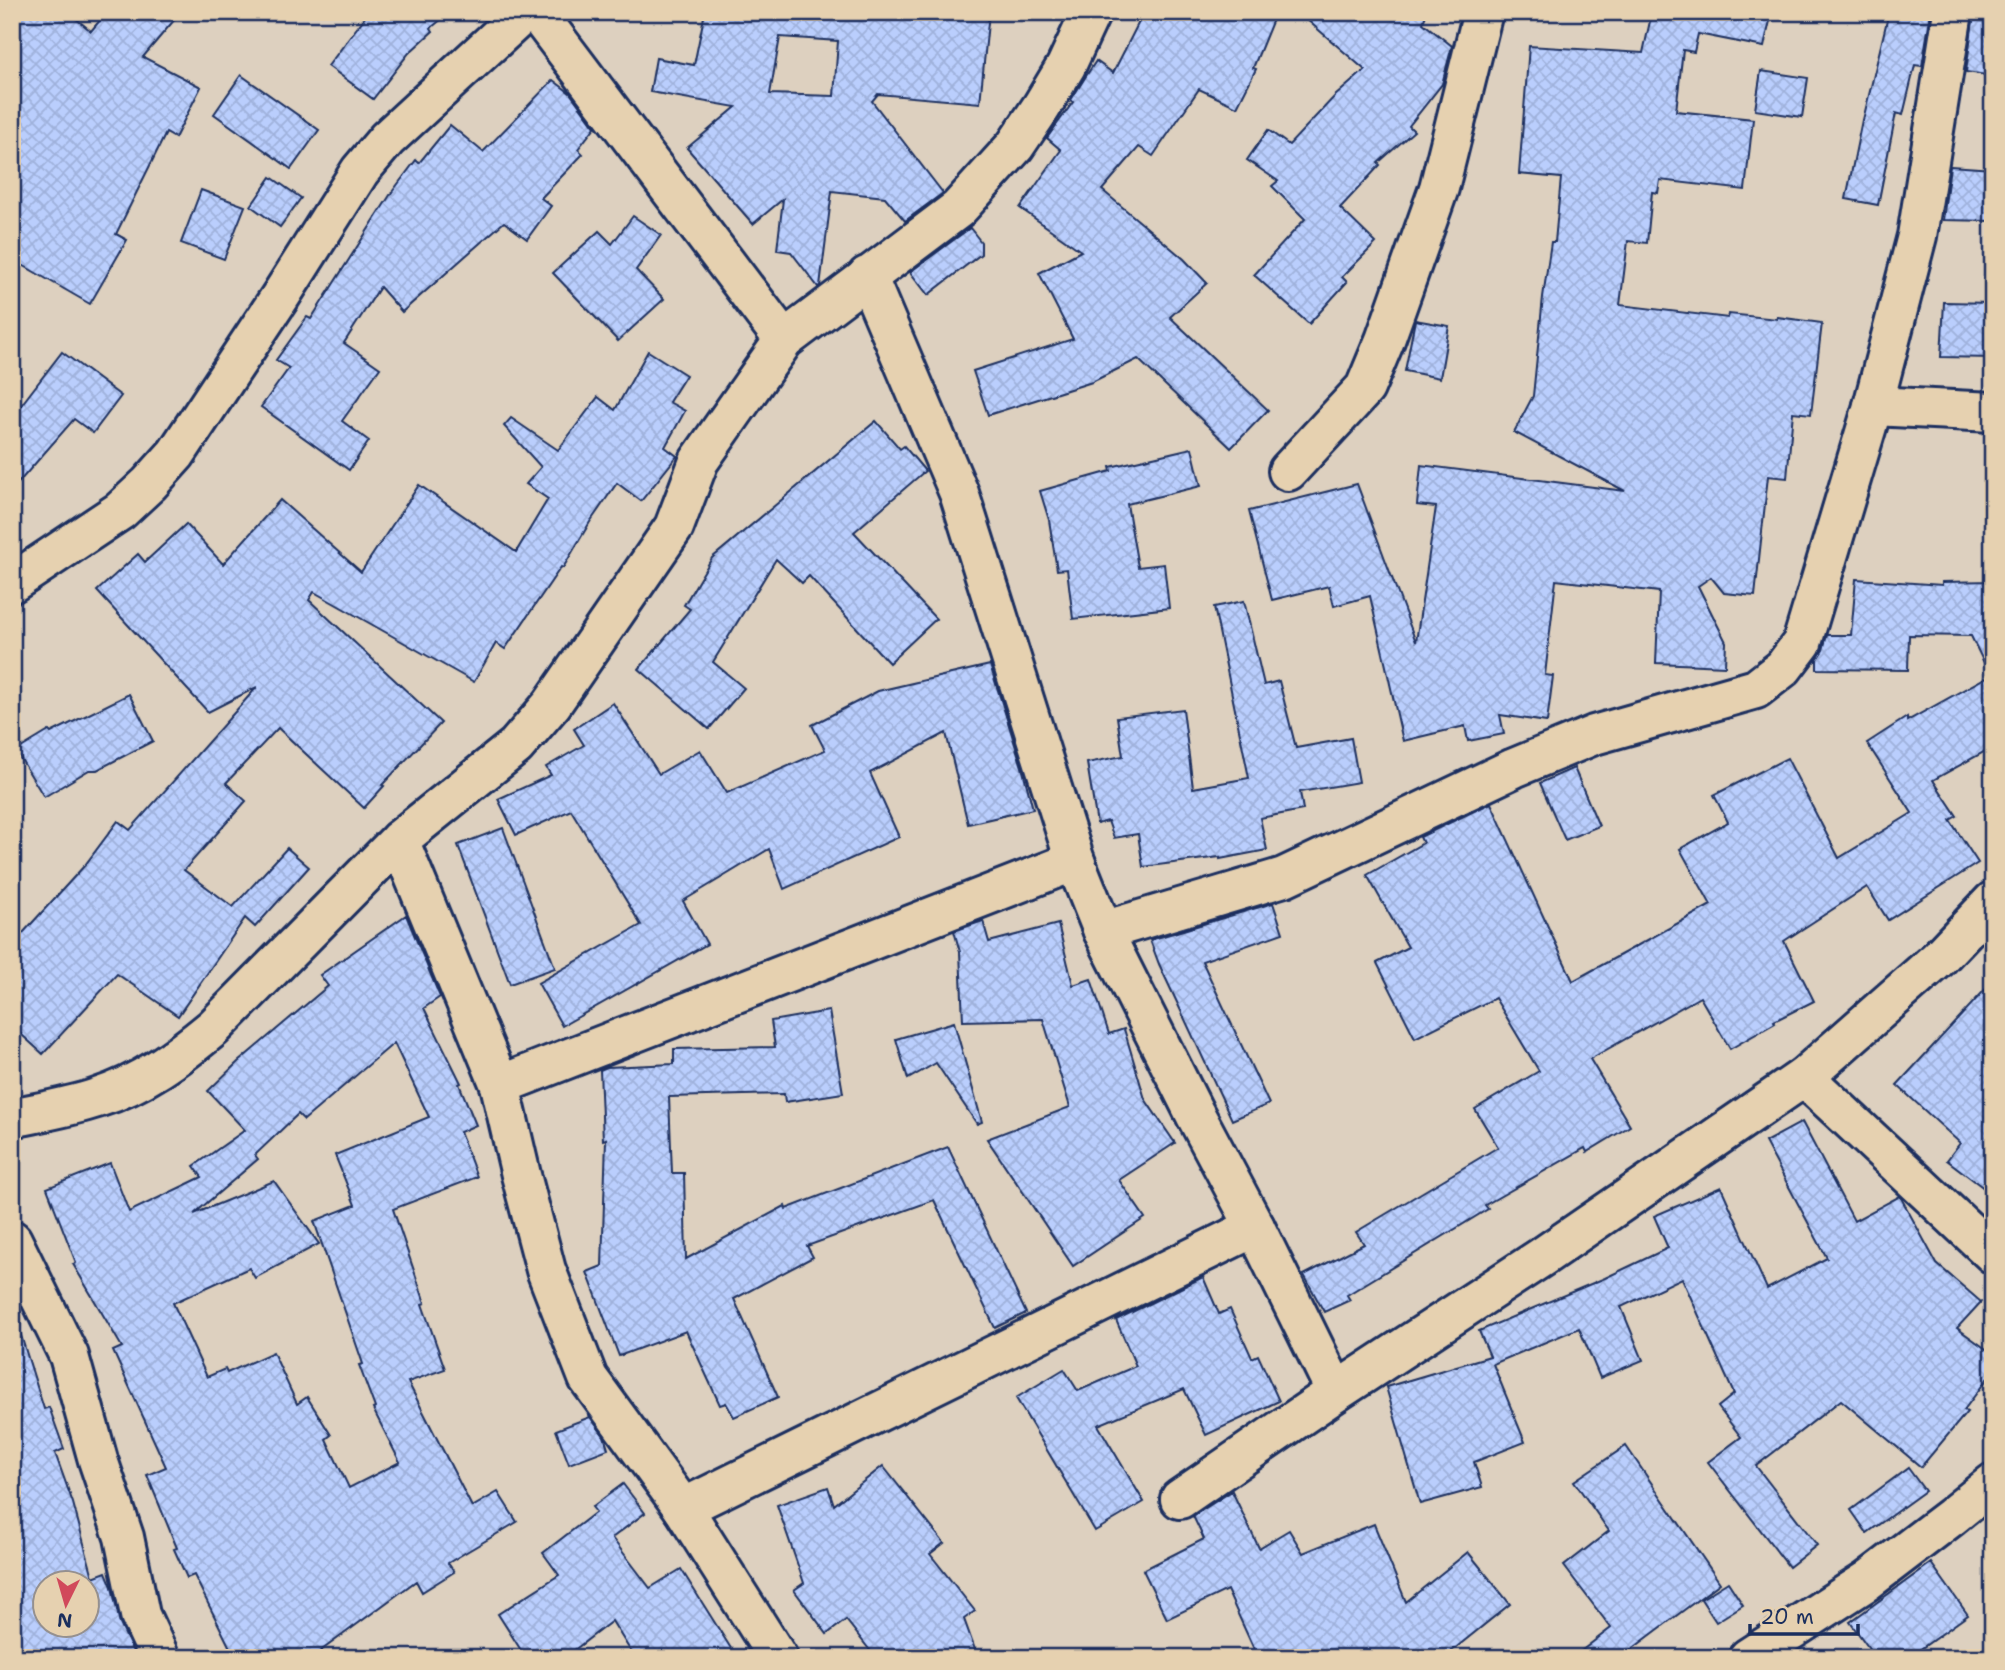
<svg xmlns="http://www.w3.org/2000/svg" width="2005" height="1670" viewBox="0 0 2005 1670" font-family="'Shantell Sans',sans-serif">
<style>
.building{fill:url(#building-cross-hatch);stroke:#1b2f5e;stroke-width:2;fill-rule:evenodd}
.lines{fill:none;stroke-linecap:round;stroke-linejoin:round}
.street-casing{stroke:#1b2f5e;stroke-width:44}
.street{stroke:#e6d1b0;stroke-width:38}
</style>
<defs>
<pattern id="building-cross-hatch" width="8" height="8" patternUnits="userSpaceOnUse" patternTransform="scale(1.75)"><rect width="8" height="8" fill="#bacefd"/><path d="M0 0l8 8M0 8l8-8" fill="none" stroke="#9fb1db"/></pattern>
</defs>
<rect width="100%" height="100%" fill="#ddd0bf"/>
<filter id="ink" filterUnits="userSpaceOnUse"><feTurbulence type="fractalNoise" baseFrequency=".0143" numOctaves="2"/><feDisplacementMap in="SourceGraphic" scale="14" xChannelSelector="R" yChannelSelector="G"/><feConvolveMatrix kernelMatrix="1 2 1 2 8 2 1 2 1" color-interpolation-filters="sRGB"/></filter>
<g filter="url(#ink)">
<!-- building -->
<g class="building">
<polygon points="12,12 68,12 91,31 107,12 181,12 143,57 201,87 175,138 166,133 116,234 127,240 90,304 12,259"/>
<polygon points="369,12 450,12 431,28 433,31 409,53 373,99 328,66"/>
<path d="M705,12h284l-9,91 -102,-9 -6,7 71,92 -38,28 -20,-24 -53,-6 -12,95 -2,1 -27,-35 -14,-2 6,-51 -30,25 -66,-76 49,-41 -86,-15 6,-34 38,7zM780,37l58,4 -4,55 -64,-2z"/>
<polygon points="1144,12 1276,12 1253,68 1256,69 1237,107 1199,89 1153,156 1139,147 1102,190 1184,259 1207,283 1170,317 1268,410 1231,448 1138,359 1092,382 988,415 973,371 1073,339 1039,273 1081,251 1020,208 1061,150 1047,138 1073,102 1071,100 1086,76 1096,61 1113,73"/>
<polygon points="1298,12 1427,12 1423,23 1452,46 1442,84 1409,126 1414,131 1378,163 1380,165 1340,208 1376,243 1342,277 1347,282 1309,324 1254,275 1305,219 1272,186 1278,181 1247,160 1268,130 1289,145 1335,96 1365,70"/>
<polygon points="1652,12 1772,12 1764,47 1698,34 1694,52 1683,50 1676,111 1753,119 1745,190 1660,180 1658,193 1652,192 1647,243 1628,241 1620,305 1728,318 1729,314 1777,319 1777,317 1822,323 1811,414 1793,412 1787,478 1768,476 1755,596 1724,593 1711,577 1698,586 1726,642 1725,666 1656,663 1659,592 1556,580 1545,675 1553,676 1547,722 1500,715 1504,734 1468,741 1465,726 1403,741 1370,596 1334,606 1329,586 1272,600 1249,511 1357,484 1416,642 1436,507 1417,505 1421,465 1625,491 1514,432 1533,396 1543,297 1551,242 1555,242 1561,178 1519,174 1529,46 1643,53"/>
<polygon points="1889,12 1931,12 1922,66 1915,65 1903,115 1896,113 1878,205 1846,199 1862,120 1863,120"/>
<polygon points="1974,12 1993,12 1993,76 1966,72"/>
<polygon points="1761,71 1808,78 1802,117 1755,110"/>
<polygon points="241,75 319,130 291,169 214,114"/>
<polygon points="553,80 570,93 595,127 578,149 583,154 541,198 551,206 527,239 504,222 402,312 380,287 344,343 380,368 342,421 369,441 349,470 261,407 289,368 276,360 307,317 311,319 392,192 416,160 419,163 450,125 483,152"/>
<polygon points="1950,166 1993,169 1993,221 1943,220"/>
<polygon points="271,177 301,198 280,227 251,206"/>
<polygon points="201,190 245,206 224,259 181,243"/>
<polygon points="633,216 661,235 636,270 664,299 618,341 553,273 599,231 612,244"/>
<polygon points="970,228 981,242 981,254 928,295 910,272"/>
<polygon points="1944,302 1993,303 1993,358 1941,357"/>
<polygon points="1415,320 1449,326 1440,378 1405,371"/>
<polygon points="648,351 686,375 669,402 685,411 665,447 677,456 641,501 617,483 590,522 563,568 561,567 505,649 496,643 474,682 314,592 309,600 441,723 382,785 384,786 364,808 278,728 226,783 246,801 184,870 233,907 287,848 309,867 255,927 245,918 178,1016 117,974 43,1054 12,1026 12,945 85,865 118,821 130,830 257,687 208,712 97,591 138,554 145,562 186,524 223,564 280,500 361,572 419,485 516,552 548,499 526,484 541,467 504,426 511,418 558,450 598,397 615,410"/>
<polygon points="62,352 121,396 93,433 74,419 12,490 12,417"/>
<polygon points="876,421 900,449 904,446 925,471 854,532 936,619 889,663 809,576 802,583 776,559 713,662 744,688 709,729 639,669 690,609 684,605 712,558"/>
<polygon points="1192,448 1201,486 1127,504 1138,567 1164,564 1169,608 1073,619 1067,569 1057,570 1049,520 1040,491 1111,471 1110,467"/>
<polygon points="1856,579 1942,585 1942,582 1993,581 1993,747 1933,780 1957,816 1950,820 1978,863 1888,920 1867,887 1784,941 1814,1001 1774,1021 1775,1023 1730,1049 1700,997 1590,1059 1630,1126 1587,1152 1585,1148 1485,1205 1488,1209 1347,1295 1350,1300 1324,1312 1304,1275 1364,1244 1356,1232 1498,1147 1475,1109 1539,1071 1495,998 1415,1038 1377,963 1408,947 1367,875 1423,843 1420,837 1491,803 1573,981 1711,905 1680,849 1728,822 1714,795 1787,758 1839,858 1912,813 1867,743 1907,717 1907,721 1990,675 1971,636 1909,635 1908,670 1817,669 1817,659 1823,650 1827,635 1851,635"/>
<polygon points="1244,601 1264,685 1279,681 1296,748 1351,738 1359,782 1300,792 1303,810 1260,818 1267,850 1220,859 1220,857 1143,867 1138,834 1114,838 1108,821 1097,824 1087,763 1123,756 1117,717 1183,709 1193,788 1249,778 1214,607"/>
<polygon points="990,665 1022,767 1033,809 968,824 946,733 870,773 899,837 784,889 769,849 683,901 707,944 562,1026 538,983 641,925 571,810 516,835 498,799 551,775 546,767 584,745 574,729 613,703 659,774 700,750 727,793 825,750 812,725 878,691"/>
<polygon points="129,694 153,741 97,770 89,770 44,797 16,751 49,731 51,733"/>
<polygon points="1574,768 1599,826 1565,840 1540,783"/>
<polygon points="503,828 555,968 510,984 458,845"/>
<polygon points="1273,903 1283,933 1202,961 1269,1104 1232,1120 1159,964 1150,940"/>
<path d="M406,915l34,82 -16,11 37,75 -2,1 17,41 -16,7 17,45 -84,32 32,94 -3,1 23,65 -37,13 64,125 26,-15 19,30 -69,41 6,9 -32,20 -6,-11 -105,77h-76l-41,-83 -7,3 -13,-29 3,-1 -30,-73 19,-8 -53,-116 9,-4 -49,-83 3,-1 -29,-75 63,-25 19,49 73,-35 -8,-11 51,-36 -37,-39 30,-29 90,-76 -8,-11zM394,1043l35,74 -94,38 20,50 -41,16 49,143 -4,1 16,43 -2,1 27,53 -51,26 -23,-49 5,-4 -24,-38 -10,7 -24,-52 -46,21 -2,-4 -18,8 -34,-74 76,-35 6,10 64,-34 -45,-63 -80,33 64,-55 -3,-4 43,-41 6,6z"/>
<polygon points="983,921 989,942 1058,924 1073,985 1091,979 1109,1034 1124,1029 1145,1099 1175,1143 1119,1180 1145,1218 1073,1266 987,1139 1070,1107 1043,1019 963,1021 960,952 954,931"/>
<polygon points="1993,981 1993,1195 1947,1160 1960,1143 1897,1085"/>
<polygon points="829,1011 843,1093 785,1102 784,1094 669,1097 672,1173 684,1173 686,1259 785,1206 786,1209 948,1147 1026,1313 995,1328 934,1200 807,1246 813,1257 734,1299 778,1397 734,1417 726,1403 720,1405 686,1331 619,1356 587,1272 602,1266 606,1139 603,1140 600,1070 607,1067 674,1064 674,1049 775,1047 771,1021"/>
<polygon points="954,1022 982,1122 977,1124 936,1063 908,1079 896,1039"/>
<polygon points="1802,1122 1854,1221 1900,1196 1937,1264 1981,1302 1957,1328 1993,1354 1993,1371 1964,1410 1967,1412 1921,1467 1841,1400 1756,1466 1817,1545 1789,1567 1708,1462 1741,1437 1718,1407 1734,1394 1682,1278 1621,1307 1643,1360 1600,1378 1579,1328 1493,1364 1525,1442 1474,1462 1482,1487 1420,1504 1386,1387 1490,1356 1479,1331 1605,1278 1668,1248 1654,1216 1721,1187 1767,1289 1827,1258 1765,1142"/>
<polygon points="1203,1277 1219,1314 1230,1309 1252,1358 1258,1355 1279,1401 1206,1435 1184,1389 1098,1425 1144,1502 1095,1531 1016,1398 1064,1369 1078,1391 1136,1366 1116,1320"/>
<path d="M19,1329l25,80 5,-2 15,42 -9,4 18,50 20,74 13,-5 6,15 8,37 16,34h-124v-328zM46,1583h42v42h-42z"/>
<polygon points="590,1417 604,1436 608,1449 569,1464 556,1430"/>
<polygon points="1626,1446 1720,1583 1620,1658 1572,1658 1611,1628 1564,1566 1609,1531 1574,1481"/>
<polygon points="883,1466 944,1543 930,1554 975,1611 964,1619 978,1658 876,1658 846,1620 827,1634 794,1590 804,1583 777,1505 828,1487 834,1505"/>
<polygon points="1908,1468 1925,1491 1867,1533 1851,1510"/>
<polygon points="623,1484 645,1513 612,1538 650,1588 681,1569 737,1658 635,1658 612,1621 564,1658 526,1658 498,1614 559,1575 543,1553 596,1512 592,1507"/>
<polygon points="1232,1491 1259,1548 1289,1530 1303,1553 1374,1524 1406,1602 1468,1552 1510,1604 1443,1658 1258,1658 1227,1590 1167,1619 1143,1570 1204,1539 1193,1516"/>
<polygon points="1931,1563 1968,1615 1908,1658 1876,1658 1850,1622"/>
<polygon points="1728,1582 1743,1605 1716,1622 1701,1599"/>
</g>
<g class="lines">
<!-- street casing -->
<g class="street-casing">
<g id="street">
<polyline points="536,12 784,340"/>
<polyline points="867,276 959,493 1075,861 1103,931 1195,1114 1255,1227 1336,1392"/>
<polyline points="1873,406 1993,412"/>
<polyline points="1288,471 1365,388 1385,340 1439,188 1483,12"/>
<polyline points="12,583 120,511 149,484 176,454 280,297 360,171 387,139 525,12"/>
<polyline points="399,840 500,1085 521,1175 546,1270 588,1378 683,1508 778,1658"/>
<polyline points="1103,931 1284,877 1514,768 1594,735 1756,689 1783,668 1802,643 1873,406 1917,236 1953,12"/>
<polyline points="1804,1077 1993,1254"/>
<polyline points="500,1085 1075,861"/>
<path d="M12,1118c28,-6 58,-11 85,-20 45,-14 81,-41 116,-70l186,-188 117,-94 36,-42 122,-177 25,-66 85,-121 174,-131 57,-63 27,-40 24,-40 25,-54"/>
<polyline points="12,1240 69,1356 98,1460 124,1537 140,1615 160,1658"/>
<polyline points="1180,1499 1336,1392 1542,1257 1804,1077 1937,960 1993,901"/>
<polyline points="683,1508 1255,1227"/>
<polyline points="1748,1658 1867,1581 1951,1517 1993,1483"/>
</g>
</g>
<!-- street -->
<use href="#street" class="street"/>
</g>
</g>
<!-- margin -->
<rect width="2005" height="1670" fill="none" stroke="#e6d1b0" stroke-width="42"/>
<rect x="21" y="21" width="1963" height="1628" fill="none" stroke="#1b2f5e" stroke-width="2.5" filter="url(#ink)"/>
<!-- north arrow -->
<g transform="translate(66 1604) rotate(185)"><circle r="33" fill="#e6d1b0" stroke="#95908f" stroke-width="2"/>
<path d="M0-5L12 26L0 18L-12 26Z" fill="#d1495b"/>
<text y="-10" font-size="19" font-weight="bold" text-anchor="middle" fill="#1b2f5e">N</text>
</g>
<!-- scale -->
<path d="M1750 1624v10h108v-10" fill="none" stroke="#1b2f5e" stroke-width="3.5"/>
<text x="1760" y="1624" font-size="21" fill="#1b2f5e" stroke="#e6d1b0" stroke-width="5" paint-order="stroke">20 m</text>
</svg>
